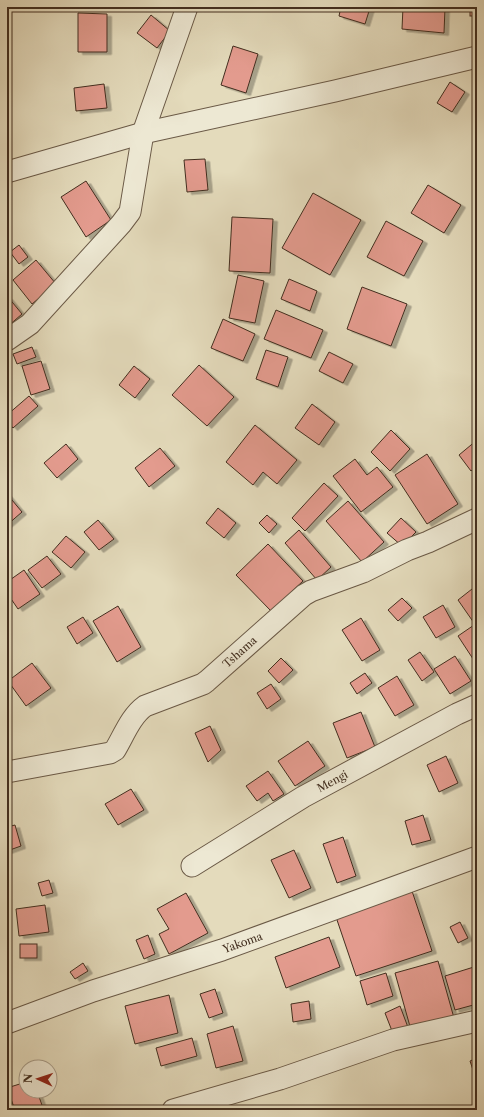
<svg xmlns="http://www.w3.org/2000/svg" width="484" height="1117" viewBox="0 0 484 1117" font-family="'Libre Caslon Text',serif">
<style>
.building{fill:#e39b8e;stroke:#422e1f;filter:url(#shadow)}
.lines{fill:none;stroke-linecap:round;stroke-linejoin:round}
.minor-casing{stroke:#6a5946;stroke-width:23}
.minor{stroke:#ede8d3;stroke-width:21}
.labels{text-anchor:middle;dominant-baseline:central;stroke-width:3;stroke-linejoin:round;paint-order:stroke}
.street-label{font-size:11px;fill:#422e1f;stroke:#ede8d3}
</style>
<defs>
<filter id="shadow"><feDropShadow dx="4.5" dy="2.5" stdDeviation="0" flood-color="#0004"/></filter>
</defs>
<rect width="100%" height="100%" fill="#e4dbbc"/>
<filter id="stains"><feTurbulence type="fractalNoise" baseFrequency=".005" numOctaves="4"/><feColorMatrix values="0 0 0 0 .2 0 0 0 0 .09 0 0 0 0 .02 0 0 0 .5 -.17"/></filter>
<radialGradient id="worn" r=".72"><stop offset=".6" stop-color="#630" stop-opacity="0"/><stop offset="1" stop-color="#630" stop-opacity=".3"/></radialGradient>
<!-- building -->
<g class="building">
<polygon points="341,7 367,7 370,8 365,24 339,16"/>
<polygon points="403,7 445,8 444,33 402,29"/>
<rect x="470" y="7" width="7" height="9"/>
<polygon points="78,13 107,14 107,52 78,52"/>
<polygon points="151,15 170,31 157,48 137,33"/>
<polygon points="233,46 258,54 246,93 221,85"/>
<polygon points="450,82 465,92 452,112 437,103"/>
<polygon points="104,84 107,108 76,111 74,88"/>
<polygon points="205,159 208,190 187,192 184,160"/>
<polygon points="86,181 111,220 86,237 61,197"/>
<polygon points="428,185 461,205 444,233 411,213"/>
<polygon points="313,193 361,220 330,275 282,248"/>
<polygon points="232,217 273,219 270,273 229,271"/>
<polygon points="386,221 423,241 404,276 367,257"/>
<polygon points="19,245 28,257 19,264 10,252"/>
<polygon points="36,260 56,284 32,304 13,280"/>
<polygon points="238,275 264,281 255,323 229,318"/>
<polygon points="289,279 317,291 310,311 281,299"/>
<polygon points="362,287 407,304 391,346 347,329"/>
<polygon points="7,297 8,297 22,314 7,327"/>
<polygon points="276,310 323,330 311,358 264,339"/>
<polygon points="223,319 255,334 243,361 211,348"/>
<polygon points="32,347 36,357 17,364 13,354"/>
<polygon points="266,350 288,357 278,387 256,379"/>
<polygon points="329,352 353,364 343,383 319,371"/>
<polygon points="41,361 50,389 31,395 22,366"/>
<polygon points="199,365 234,397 207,426 172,395"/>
<polygon points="134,366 150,379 135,398 119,385"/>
<polygon points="29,396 38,406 13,428 7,421 7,415"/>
<polygon points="312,404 335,422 319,445 295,428"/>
<polygon points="255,425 297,460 277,484 263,472 253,485 226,462"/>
<polygon points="391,430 410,449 390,471 371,452"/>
<polygon points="477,440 477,466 471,471 459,455"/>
<polygon points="66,444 78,459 57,478 44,463"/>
<polygon points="160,448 175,466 149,487 135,468"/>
<polygon points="427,454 458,504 427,524 395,475"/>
<polygon points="355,459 367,475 377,467 393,487 361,512 333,476"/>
<polygon points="324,483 338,496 305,531 292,518"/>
<polygon points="7,494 22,512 7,525"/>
<polygon points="348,501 384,542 362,562 326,521"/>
<polygon points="218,508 236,523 224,538 206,523"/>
<polygon points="267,515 277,524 269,533 259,523"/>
<polygon points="401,518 416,532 402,546 387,533"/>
<polygon points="98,520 114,539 99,550 84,532"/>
<polygon points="299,530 331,567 317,580 285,543"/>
<polygon points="66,536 85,552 71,568 52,552"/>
<polygon points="268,544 303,581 271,611 236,575"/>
<polygon points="47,556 61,574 42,588 28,570"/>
<polygon points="24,570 40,594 18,609 7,593 7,582"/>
<polygon points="472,589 477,596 477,621 474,623 458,600"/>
<polygon points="402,598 412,608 398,621 388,610"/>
<polygon points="443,605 455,627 436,638 423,617"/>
<polygon points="118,606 141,647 117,662 93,621"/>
<polygon points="83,617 93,633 77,644 67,627"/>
<polygon points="361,618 380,650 362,661 342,630"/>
<polygon points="477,623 477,665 458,636"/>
<polygon points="420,652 434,672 422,681 408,660"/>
<polygon points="455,656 471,681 450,694 434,669"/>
<polygon points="281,658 293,670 279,683 268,671"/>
<polygon points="32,663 51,688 26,706 8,681"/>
<polygon points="365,673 372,683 357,694 350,683"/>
<polygon points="397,676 414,705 395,716 378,688"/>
<polygon points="271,684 281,699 267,709 257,693"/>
<polygon points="361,712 375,747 347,758 333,723"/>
<polygon points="210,726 221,750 208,762 195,733"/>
<polygon points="308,741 325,766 295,786 278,761"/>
<polygon points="446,756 458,783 439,792 427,765"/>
<polygon points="268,771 284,794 273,801 268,793 257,801 246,786"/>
<polygon points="131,789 144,810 118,825 105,804"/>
<polygon points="423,815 431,840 412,845 405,821"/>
<polygon points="15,825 21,846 7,851 7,827"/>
<polygon points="343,837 356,876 337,883 323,844"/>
<polygon points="294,850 311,888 289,898 271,860"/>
<polygon points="49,880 53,893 42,896 38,883"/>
<polygon points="412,891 432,951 356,976 336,917"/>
<polygon points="186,893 208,933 169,954 159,934 169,929 157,909"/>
<polygon points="45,905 49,932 19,936 16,909"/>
<polygon points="460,922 468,938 458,943 450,927"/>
<polygon points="148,935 155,954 144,959 136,940"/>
<polygon points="329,937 340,967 286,988 275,957"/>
<rect x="20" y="944" width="17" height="14"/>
<polygon points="438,961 454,1018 411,1030 395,973"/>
<polygon points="83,963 88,971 75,979 70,972"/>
<polygon points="477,966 477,1004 455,1010 445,976"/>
<polygon points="386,973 393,996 367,1005 360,981"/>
<polygon points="215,989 223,1013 209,1018 200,994"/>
<polygon points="169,995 178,1033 135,1044 125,1006"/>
<polygon points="309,1001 311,1019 293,1022 291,1004"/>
<polygon points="400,1006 409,1030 394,1036 385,1013"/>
<polygon points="233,1026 243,1061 216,1068 207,1034"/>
<polygon points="192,1038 197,1056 161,1066 156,1048"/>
<polygon points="477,1058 477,1082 470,1061"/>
<polygon points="26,1082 26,1091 37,1091 43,1108 38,1110 15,1110 7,1088"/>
<polygon points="336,1106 354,1107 354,1110 336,1110"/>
</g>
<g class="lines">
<!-- minor casing -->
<g class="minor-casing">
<g id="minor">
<polyline points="7,172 143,133 335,91 477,57"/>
<polyline points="7,340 30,324 121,224 130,212 143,133 187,7"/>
<path id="s1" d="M7,772l103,-19 5,-3c9,-15 16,-34 30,-44l58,-22 4,-3 97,-86 7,-4 52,-19 44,-22 21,-8 49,-23"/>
<path id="s2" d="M192,866l111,-69 154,-83 20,-9"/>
<path id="s3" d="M7,1023l86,-32 129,-41 255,-93"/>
<polyline points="173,1110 280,1079 393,1040 477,1021"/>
</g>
</g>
<!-- minor -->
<use href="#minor" class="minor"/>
</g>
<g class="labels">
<!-- street labels -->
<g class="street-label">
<text stroke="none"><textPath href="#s1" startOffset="275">Tshama</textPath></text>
<text stroke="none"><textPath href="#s2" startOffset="164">Mengi</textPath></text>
<text stroke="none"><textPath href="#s3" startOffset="249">Yakoma</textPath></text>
</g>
</g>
<!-- margin -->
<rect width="484" height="1117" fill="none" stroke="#e4dbbc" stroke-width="24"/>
<rect x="8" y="8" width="468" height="1101" fill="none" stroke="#422e1f" stroke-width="2"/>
<rect x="12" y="12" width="460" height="1093" fill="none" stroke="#422e1f"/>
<!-- north arrow -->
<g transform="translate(38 1079) rotate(273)"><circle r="19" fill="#ede8d3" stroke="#a99e8b"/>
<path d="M0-3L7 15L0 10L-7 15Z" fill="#8f2418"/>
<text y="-6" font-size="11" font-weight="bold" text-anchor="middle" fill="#422e1f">N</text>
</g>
<rect width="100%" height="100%" filter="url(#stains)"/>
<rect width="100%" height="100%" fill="url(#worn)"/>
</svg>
